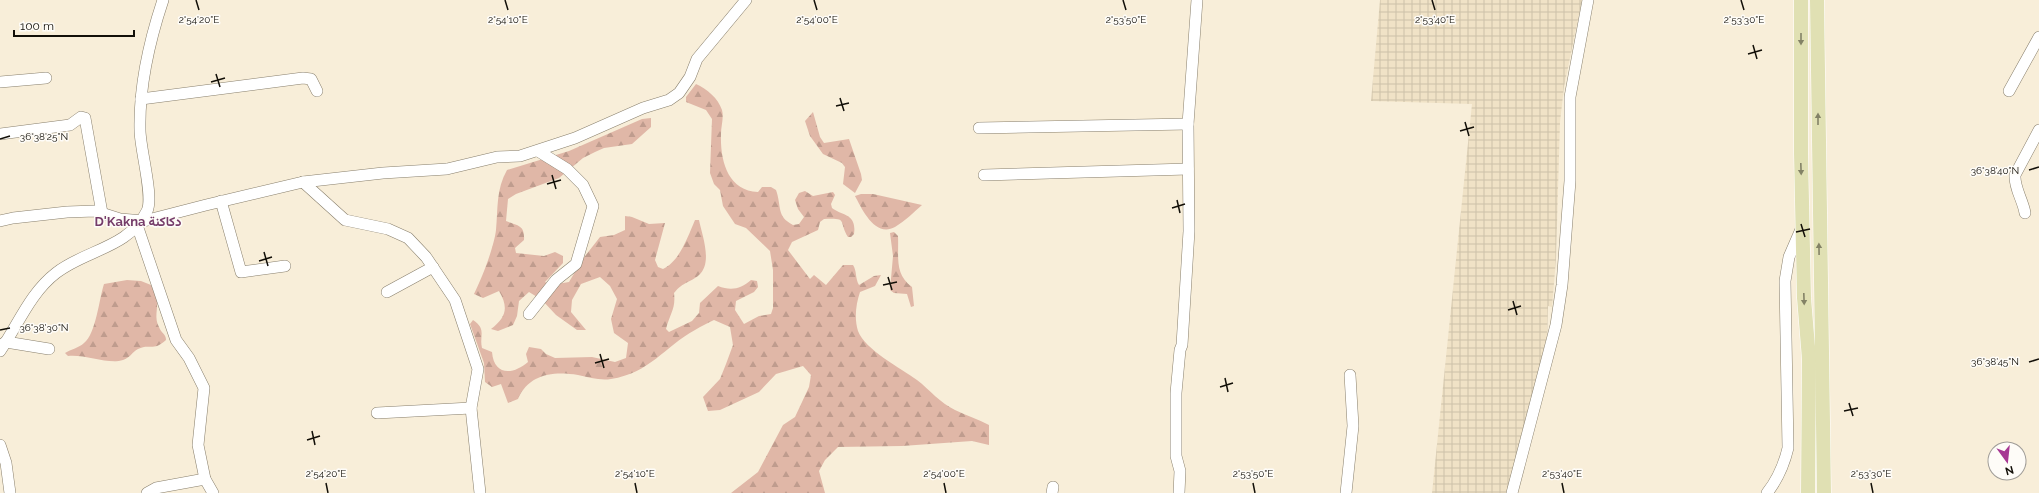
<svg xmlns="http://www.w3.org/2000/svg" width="2039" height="493" viewBox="0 0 2039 493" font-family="Raleway,Vazirmatn,sans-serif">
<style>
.industrial{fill:url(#industrial-grid)}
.forest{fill:url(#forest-firs)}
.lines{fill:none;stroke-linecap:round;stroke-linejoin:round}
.minor-casing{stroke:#887f6c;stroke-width:12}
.major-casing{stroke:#fff;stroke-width:15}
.minor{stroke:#fff;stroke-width:11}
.major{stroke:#e0e0b3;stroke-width:14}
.oneway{fill:#838266}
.ticks{fill:none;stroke:#120f08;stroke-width:1.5}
.labels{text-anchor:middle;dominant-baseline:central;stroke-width:3;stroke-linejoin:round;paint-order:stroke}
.quarter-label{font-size:13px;font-weight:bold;fill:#753c69;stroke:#fefcf8}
.ticks-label{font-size:10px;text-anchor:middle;fill:#120f08;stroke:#fefcf8;stroke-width:3;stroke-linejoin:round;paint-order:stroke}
</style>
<defs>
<pattern id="industrial-grid" width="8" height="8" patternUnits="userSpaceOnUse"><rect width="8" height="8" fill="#f0e2c6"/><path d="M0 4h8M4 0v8" fill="none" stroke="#cdc1a9"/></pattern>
<pattern id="forest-firs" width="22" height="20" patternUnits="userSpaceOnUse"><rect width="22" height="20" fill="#e0b7a7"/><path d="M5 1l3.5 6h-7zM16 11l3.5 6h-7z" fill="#bf9c8e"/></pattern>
</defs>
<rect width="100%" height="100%" fill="#f8eed9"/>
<!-- industrial -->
<polygon class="industrial" points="1380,0 1582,0 1564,87 1560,122 1556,259 1552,307 1548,306 1547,348 1512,493 1432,493 1472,104 1371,101"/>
<!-- forest -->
<g class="forest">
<path d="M696,84c11,5 22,14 26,26 2,8 -1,16 -1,24 -1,27 7,57 37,58l4,-5h9l5,3c6,17 0,26 17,35l6,-1 5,-7 -6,-8 -3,-9 4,-7 6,-2 8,5 20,-4 2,3 -4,9 1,4c10,8 25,5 22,26l-3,3h-3c-10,-16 1,-19 -24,-18l-4,3 -2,8 -26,12 -4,8 22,29 4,-4 12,10 17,-20h10c4,6 2,13 6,20l15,-9 7,-1 -6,11 -15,6c-4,12 -6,26 -2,39 7,19 43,37 59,49 13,10 23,23 38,30 12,6 23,9 34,15v20l-17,-4 -70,5 -64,1 -13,13 -6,11 6,22h-94l27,-21 25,-47 12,-8 14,-30 2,-12 -8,-9 -27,8 -17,18 -39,18 -12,1 -5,-14 17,-18 6,-15 7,-19 -3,-18 -16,-7c-6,3 -13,6 -19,10 -31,17 -45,43 -84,49 -11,2 -22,-2 -33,-4 -25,-4 -49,-1 -60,24l-10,4 -7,-19 -9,3 -7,-5 -1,-19 -14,-39 3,-4c14,9 6,16 9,28l10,4c2,24 21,23 36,10l-2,-8 3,-7 12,2 5,5 9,4 37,-1 23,5 11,-4 2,-15 -14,-10 -3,-14 6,-20 -7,-13 -10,-9 -19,7 -9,16 -1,12 15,18h-9l-21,-15 -14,-15 -13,-8 -10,9 -2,15 -4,9 -15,6 -7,-2c15,-12 18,-21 8,-38l-16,7 -9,-4c8,-16 20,-47 22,-64 2,-21 0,-41 11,-60l62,-19 73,-32 9,-1v9l-19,17 -28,4 -9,4 -12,6 -24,20 -43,16 -8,5 -2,22c12,5 19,4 18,19l-9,8 1,5 28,3 11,-4 8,4v7l-18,19 6,3 18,-3 13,-22 18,-23 14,-2 11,-5v-14l7,1 17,7 16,-1 -10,37 3,7 5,2c17,-8 25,-33 32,-49h4c3,15 14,43 0,55 -9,8 -15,6 -25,18 2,16 -4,20 -8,36l3,3 23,-11 7,-8 1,-10 18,-17c13,5 23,3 33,-6l6,1 1,6 -4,5 -18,9 -1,9 9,14 15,-8 12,-2 2,-6v-38l-3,-19 -24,-23 -11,-4 -12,-18 -3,-16 -6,-6 -4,-11 2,-54 -6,-9 -20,-8v-5z"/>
<polygon points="813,112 820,137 824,143 849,139 861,174 862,180 855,193 843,184 845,167 842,163 823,154 810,136 805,121"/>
<path d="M861,194h12l49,11c-8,7 -17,16 -27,22 -20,11 -33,-18 -40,-31z"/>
<path d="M894,232l4,4c1,20 -4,38 14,51l2,19 -3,1 -4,-13 -13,-1 -4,-3 3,-34 -3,-23z"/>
<path d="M127,280l14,1 10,4c3,5 5,9 6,15 1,9 -3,18 2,27 2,6 7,7 7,13 -13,12 -17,3 -28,9 -6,3 -8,9 -15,11 -14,5 -38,-6 -55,-4l-3,-3c6,-4 14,-5 19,-10 12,-9 15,-44 20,-59z"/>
</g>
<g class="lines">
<!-- minor casing -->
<g class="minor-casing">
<g id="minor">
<polyline points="0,82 46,78"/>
<polyline points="2009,91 2039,37"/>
<polyline points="141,99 303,78 311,79 317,91"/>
<polyline points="979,128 1188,124"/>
<polyline points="0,134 70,125 81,117 85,118 102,213"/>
<polyline points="984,175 1188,169"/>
<polyline points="303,182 345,220 388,229 408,238 426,257 455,300 478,369 471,408 480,493"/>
<polyline points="221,201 241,272 285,266"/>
<path d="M2025,213c-2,-13 -11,-25 -10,-38l24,-45"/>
<polyline points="0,221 13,218 67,212 95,211 120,219 144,221 206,205 303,182 383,173 447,169 497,157 520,156 575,138 643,108 669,100 679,93 690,77 697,59 746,0"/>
<polyline points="137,225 176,340 189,358 204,388 198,445 205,479 213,493"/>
<polyline points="387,292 433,267"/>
<polyline points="529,314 556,280 576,264 593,206 583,185 567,169 538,151"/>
<polyline points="1,345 6,342 49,349"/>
<path d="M0,351c18,-26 30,-58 56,-78 29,-23 73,-25 91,-62 7,-14 -7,-62 -7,-81 -1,-45 9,-88 23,-130"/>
<polyline points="377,413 471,408"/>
<polyline points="0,445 6,463 10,493"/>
<polyline points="147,493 156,488 205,479"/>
<polyline points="1052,493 1053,487"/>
<polyline points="1179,493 1180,471 1176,456 1176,393 1180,350 1182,345 1189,231 1188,124 1197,0"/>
<polyline points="1346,493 1353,426 1350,375"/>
<polyline points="1512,493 1556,325 1562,285 1570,181 1570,97 1588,0"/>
<path d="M1767,493c11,-14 17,-28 21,-45l-3,-167 4,-24 13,-30"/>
</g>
</g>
<!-- major casing -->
<g class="major-casing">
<g id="major">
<polyline points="1801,0 1801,153 1804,298 1809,359 1808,493"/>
<polyline points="1817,0 1824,493"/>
</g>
</g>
<!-- minor -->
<use href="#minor" class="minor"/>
<!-- major -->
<use href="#major" class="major"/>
</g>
<!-- one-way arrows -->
<defs><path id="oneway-solid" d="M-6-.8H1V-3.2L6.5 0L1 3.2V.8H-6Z"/></defs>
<g class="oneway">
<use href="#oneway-solid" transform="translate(1801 39) rotate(90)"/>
<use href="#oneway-solid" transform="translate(1818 119) rotate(-90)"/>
<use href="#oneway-solid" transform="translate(1801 169) rotate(88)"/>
<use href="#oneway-solid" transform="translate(1819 249) rotate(-91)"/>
<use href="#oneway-solid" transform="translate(1804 299) rotate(88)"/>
</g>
<!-- ticks -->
<path class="ticks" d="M196,0l3,10M505,0l3,10M814,0l3,10M1123,0l3,10M1432,0l3,10M1741,0l3,10M1753,45l4,14M1748,54l14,-4M216,74l4,13M211,82l14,-4M840,98l4,13M836,106l13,-3M1465,122l4,14M1460,131l14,-4M0,139l10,-3M2029,170l10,-3M552,175l4,14M547,184l14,-4M1177,200l3,13M1172,208l13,-4M1801,224l4,13M1796,232l14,-3M264,252l4,14M259,261l13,-4M888,277l4,13M883,285l14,-3M1513,301l4,14M1508,310l13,-4M0,330l10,-2M600,354l4,14M2029,362l10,-3M595,363l14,-4M1225,378l3,14M1220,387l13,-4M1849,403l4,13M1844,411l14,-3M312,431l3,14M307,440l13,-4M326,483l2,10M635,483l2,10M944,483l2,10M1253,483l2,10M1562,483l2,10M1871,483l2,10"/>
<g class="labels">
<!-- quarter labels -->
<g class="quarter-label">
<text x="138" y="221">D'Kakna دكاكنة</text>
</g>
</g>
<g class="ticks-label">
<text x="199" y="23">2°54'20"E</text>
<text x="508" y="23">2°54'10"E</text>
<text x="817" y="23">2°54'00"E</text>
<text x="1126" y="23">2°53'50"E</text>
<text x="1435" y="23">2°53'40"E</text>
<text x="1744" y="23">2°53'30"E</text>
<text x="44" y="140">36°38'25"N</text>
<text x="1995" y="174">36°38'40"N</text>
<text x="44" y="331">36°38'30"N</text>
<text x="1995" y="365">36°38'45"N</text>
<text x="326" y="477">2°54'20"E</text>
<text x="635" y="477">2°54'10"E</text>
<text x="944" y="477">2°54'00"E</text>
<text x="1253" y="477">2°53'50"E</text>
<text x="1562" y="477">2°53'40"E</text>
<text x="1871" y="477">2°53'30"E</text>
</g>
<!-- north arrow -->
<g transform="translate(2007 461) rotate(165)"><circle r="19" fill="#fefcf8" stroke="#a09d98"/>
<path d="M0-3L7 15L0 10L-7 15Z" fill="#a73793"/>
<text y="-6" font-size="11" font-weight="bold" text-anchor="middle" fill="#120f08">N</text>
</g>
<!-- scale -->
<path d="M14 30v6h120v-6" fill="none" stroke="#120f08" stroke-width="2"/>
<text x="20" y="30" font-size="12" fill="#120f08" stroke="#fefcf8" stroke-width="3" paint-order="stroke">100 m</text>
</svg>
